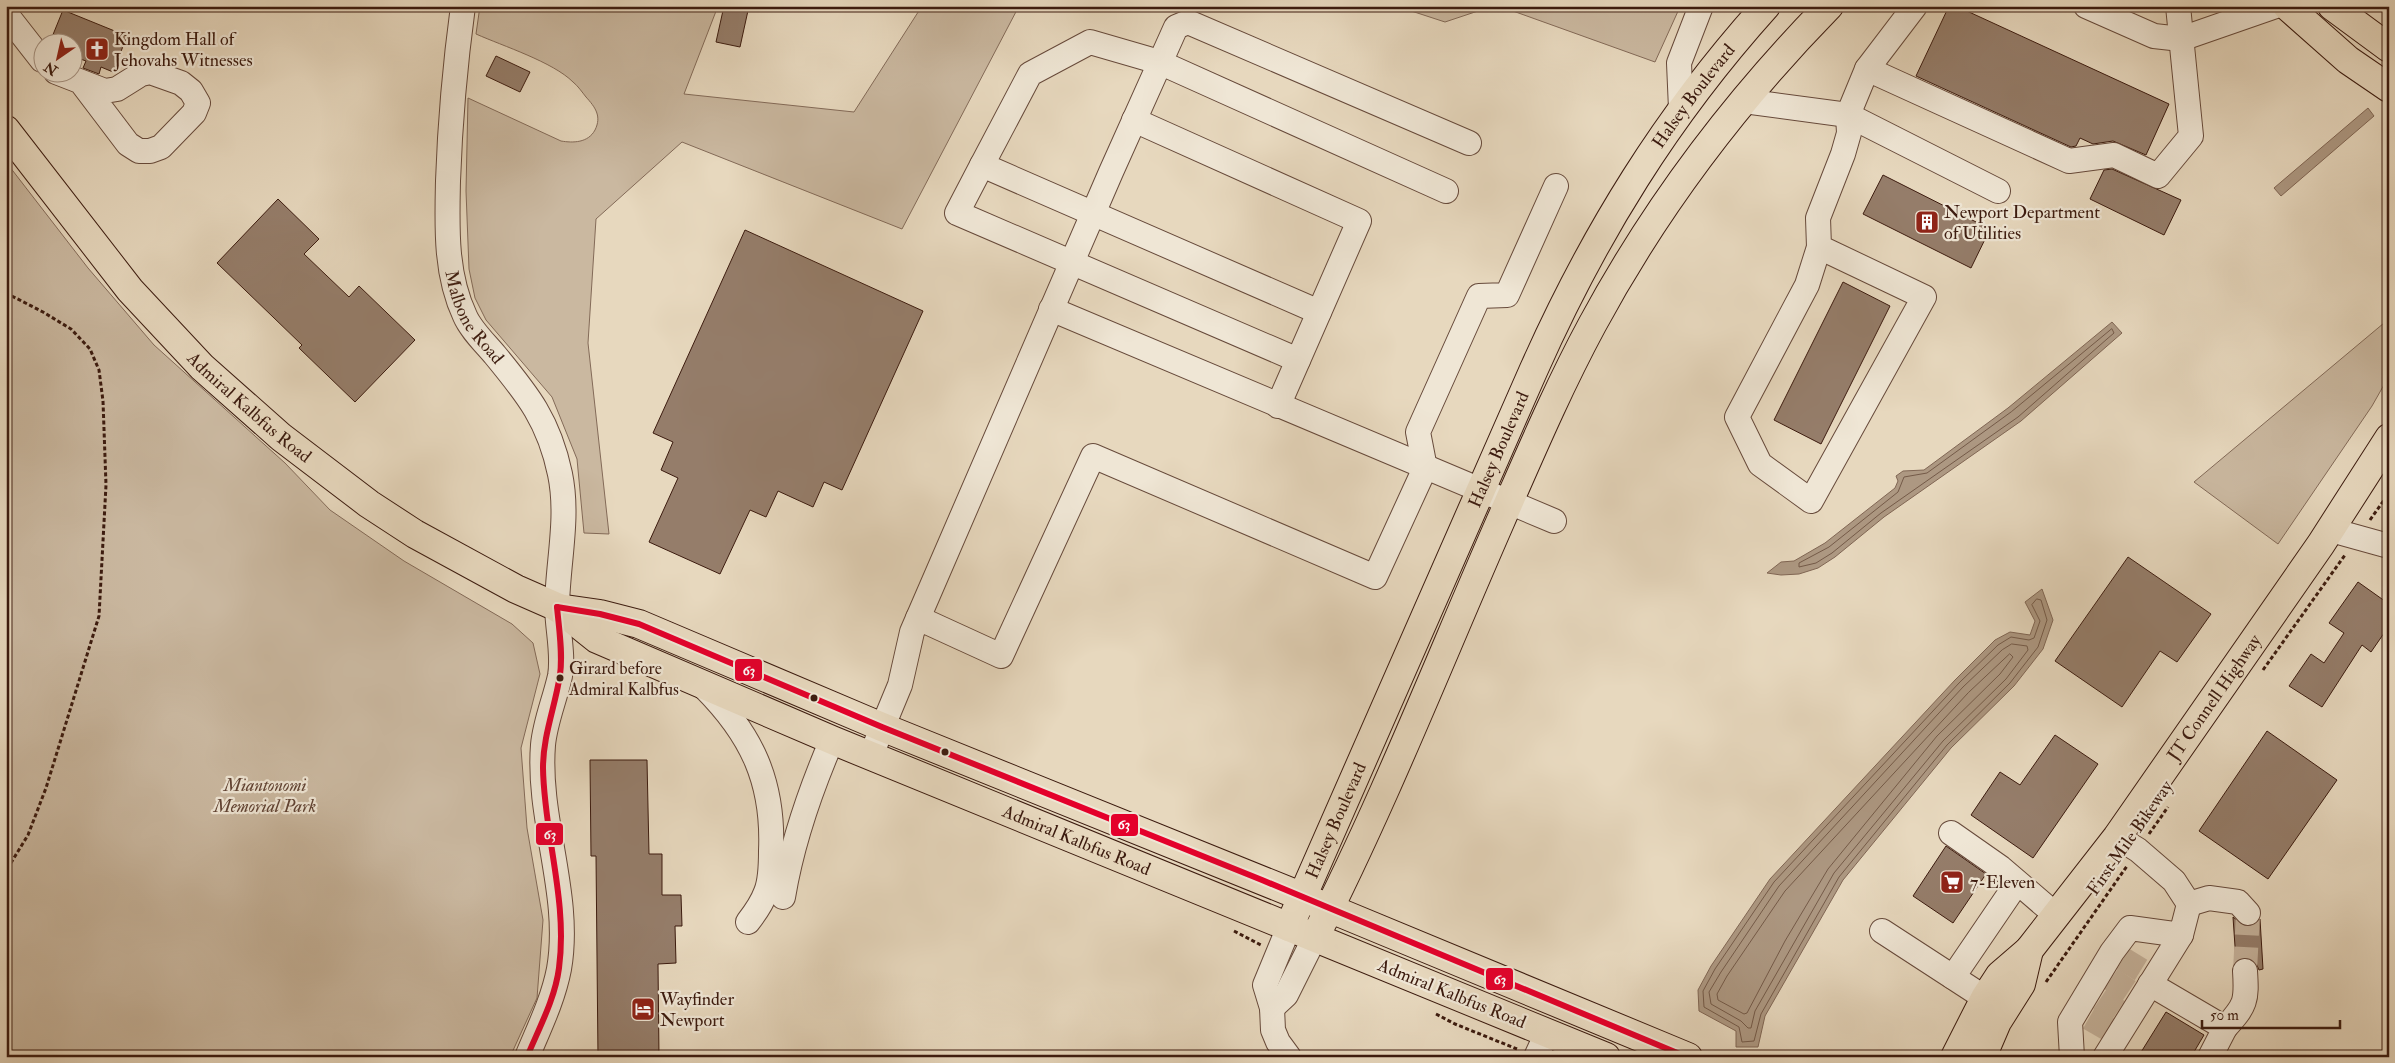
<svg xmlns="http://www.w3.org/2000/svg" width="2395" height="1063" viewBox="0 0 2395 1063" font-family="'IM FELL Double Pica',serif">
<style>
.green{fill:#cab8a0;stroke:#836a58}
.water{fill:#ad9882;stroke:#806654}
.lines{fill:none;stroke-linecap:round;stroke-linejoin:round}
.shore{stroke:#745a48;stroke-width:1}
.building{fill:#957d6a;stroke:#3c1b0f}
.minor-tunnel{stroke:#c5b29b;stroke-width:24;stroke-dasharray:24 12;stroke-linecap:butt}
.minor-casing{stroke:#674a3b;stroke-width:26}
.major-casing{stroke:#3c1b0f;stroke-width:30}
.highway-casing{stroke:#3c1b0f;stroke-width:30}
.path{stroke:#3c1b0f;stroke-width:3;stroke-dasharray:4 2.5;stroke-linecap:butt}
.minor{stroke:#efe6d5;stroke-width:24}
.major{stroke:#e7d8be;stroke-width:28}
.highway{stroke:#e7d8be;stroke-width:28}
.bus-1-casing{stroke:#efe6d5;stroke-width:10}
.bus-1{stroke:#e4002b;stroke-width:6}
.bus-dot{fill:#3c1b0f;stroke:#efe6d5;stroke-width:2}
.labels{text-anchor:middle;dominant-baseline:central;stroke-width:4.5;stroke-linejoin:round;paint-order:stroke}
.bus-label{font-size:17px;fill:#3c1b0f;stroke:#efe6d5;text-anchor:start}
.poi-label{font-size:18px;fill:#3c1b0f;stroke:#efe6d5;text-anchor:start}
.street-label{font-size:18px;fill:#3c1b0f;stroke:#efe6d5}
.park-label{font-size:18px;font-style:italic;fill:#604233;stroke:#efe6d5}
.line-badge{stroke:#efe6d5;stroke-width:2}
.badge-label{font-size:14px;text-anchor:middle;font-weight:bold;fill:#fff}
</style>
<rect width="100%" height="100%" fill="#e7d8be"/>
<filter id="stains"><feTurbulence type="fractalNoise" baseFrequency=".004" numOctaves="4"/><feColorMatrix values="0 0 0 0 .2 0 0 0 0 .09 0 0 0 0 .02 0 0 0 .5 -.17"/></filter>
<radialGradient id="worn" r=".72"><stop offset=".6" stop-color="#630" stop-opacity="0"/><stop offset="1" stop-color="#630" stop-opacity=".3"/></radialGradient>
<!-- green -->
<g class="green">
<path d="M480,6h238l-34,88 170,18 68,-106h97l-117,223 -220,-87 -86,77 -8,124 21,191 -25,-1 -7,-74 -25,-62 -66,-77 -11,-22 -6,-29 -3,-78 2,-93 93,43c12,2 27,2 34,-11 7,-14 0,-23 -9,-33 -4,-5 -8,-11 -13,-15 -20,-20 -70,-36 -97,-48z"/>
<polygon points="1396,6 1493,6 1445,22"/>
<polygon points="1499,6 1674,6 1679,9 1655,62"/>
<polygon points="6,162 88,268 154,345 285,463 330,510 404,561 512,624 533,643 540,674 521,748 527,828 543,920 537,998 510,1057 6,1057"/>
<polygon points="2384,323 2389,334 2389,376 2372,406 2278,544 2194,482"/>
</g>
<!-- water -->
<g class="water">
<polygon points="2368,108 2374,116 2281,196 2274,188"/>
<polygon points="2112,322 2122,333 2021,421 1884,517 1835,557 1818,568 1799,574 1781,575 1767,573 1781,562 1794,561 1825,543 1895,488 1898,481 1896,476 1903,471 1924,470 2008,408"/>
<polygon points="2042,589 2053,620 2043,649 2014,686 1951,748 1843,880 1765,1016 1758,1047 1736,1047 1736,1031 1699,1011 1698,990 1711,966 1770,879 1955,680 1995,640 2010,632 2030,635 2035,621 2025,602"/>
</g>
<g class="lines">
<!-- shore -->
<g class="shore">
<polygon points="2112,329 2114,333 2107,339 2018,417 1881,513 1832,553 1816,563 1799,567 1799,563 1829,547 1898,492 1904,477 1927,473 2011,412"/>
<polygon points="2037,599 2041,600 2047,620 2038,647 2010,683 1947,745 1839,877 1761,1014 1754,1041 1742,1042 1739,1027 1704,1007 1703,991 1715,969 1774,882 1959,683 1998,645 2011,637 2029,640 2034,638 2040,621 2032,605"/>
<polygon points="2012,644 2027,646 2028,650 2006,679 1943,741 1834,873 1755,1011 1751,1028 1748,1028 1741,1021 1711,1004 1709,992 1721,972 1779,886 1963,687 2002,650"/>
<polygon points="2010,654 2013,657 2000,674 1937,736 1828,869 1785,941 1747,1013 1744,1014 1718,1000 1717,994 1727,976 1785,891 1968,693"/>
</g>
</g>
<!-- building -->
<g class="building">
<polygon points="724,6 749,6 740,47 716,42"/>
<polygon points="1949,6 1956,6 2169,104 2146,155 2113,141 2093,144 2080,138 2076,146 2071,147 1916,76"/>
<polygon points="63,10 127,36 113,72 101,67 99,74 83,68 86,61 72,56 72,42 50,42"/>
<polygon points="496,56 530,72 520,92 486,76"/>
<polygon points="2112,169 2181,200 2164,235 2090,199 2104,170"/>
<polygon points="1883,175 1990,229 1971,268 1863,214"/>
<polygon points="278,199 319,239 304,254 349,297 359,286 415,340 355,402 299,348 302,345 217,263"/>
<polygon points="745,230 923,311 842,490 824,482 813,507 778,491 766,517 750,510 720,574 649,542 678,478 661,470 673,442 653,433"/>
<polygon points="1843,282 1890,306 1821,444 1774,420"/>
<polygon points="2128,557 2211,614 2177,662 2160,651 2122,707 2055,661"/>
<polygon points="2358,582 2389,604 2389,626 2371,652 2362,645 2322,707 2289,686 2311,654 2324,663 2344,633 2329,623"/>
<polygon points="2267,731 2337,780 2268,879 2199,831"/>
<polygon points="2055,735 2098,764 2033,858 1971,815 2000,772 2020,785"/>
<polygon points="590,760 647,760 649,854 662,854 662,895 681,895 682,926 675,926 676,963 658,964 659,1057 598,1057 596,856 591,856"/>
<polygon points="1946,846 1986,874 1953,923 1913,896"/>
<polygon points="2233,917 2244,926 2251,926 2260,919 2263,969 2259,970 2256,963 2251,959 2244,957 2236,961"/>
<polygon points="2166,1012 2204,1035 2191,1057 2138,1057"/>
</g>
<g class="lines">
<!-- minor-tunnel -->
<g class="minor-tunnel">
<polyline points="2123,959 2141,970"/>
<polyline points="2245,971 2248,913"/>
<polyline points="2111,979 2129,991"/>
<polyline points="2100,999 2118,1011"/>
<polyline points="2089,1018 2108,1029"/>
</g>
<!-- minor casing -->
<g class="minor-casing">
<g id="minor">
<path id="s1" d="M463,6c-8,59 -13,116 -15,175 -1,45 -3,93 17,135 6,14 20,27 30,39 33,40 54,66 65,119 9,43 -2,87 -3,131 0,23 7,49 3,71 -5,23 -15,46 -17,69 -6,75 29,150 16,224 -6,31 -20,59 -32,88"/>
<polyline points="2086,6 2154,36 2181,39 2276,6"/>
<polyline points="6,14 42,60"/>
<polyline points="1867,69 2069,161 2114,155 2158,176 2191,136 2178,6"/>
<polyline points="56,72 105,91 117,89 141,74 150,72 181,83 191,91 198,103 194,113 161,147 150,151 139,151 128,144 81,82"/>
<polyline points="1744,101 1848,115 1998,191"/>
<polyline points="1681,109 1679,63 1701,6"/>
<polyline points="1134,120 1359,221 1278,406"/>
<polyline points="982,165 957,213 1298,360"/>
<polyline points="1819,247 1924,297 1811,501 1760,464 1737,417 1807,285 1819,247 1818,218 1843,154 1849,133 1848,115 1867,69 1915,6"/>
<polyline points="1051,309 1554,521"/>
<polyline points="1319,312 982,165 1030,74 1090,42 1159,62 1446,191"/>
<polyline points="2331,530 2385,545"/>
<polyline points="918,618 1001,656 1093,456 1375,577 1425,468 1418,432 1479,296 1507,295 1556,186"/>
<path d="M704,687c48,48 70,95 67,164 0,13 0,29 -5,41 -4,11 -11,21 -18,30"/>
<polyline points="871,755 900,685 912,632 1111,172 1176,27 1188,22 1469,143"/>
<polyline points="1951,833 2001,868 2057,916"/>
<path d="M783,897c9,-54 27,-106 49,-157"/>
<polyline points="2189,904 2209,898 2238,902 2248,913"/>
<polyline points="1882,931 1985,998"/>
<polyline points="1953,977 2017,883"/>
<polyline points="2150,984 2225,1028 2210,1057"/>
<polyline points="1272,1008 1286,995 1315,937"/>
<path d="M2225,1028c21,-23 22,-27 20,-57"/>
<polyline points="1289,1057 1278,1042 1273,1030 1272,1008 1265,985 1289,927"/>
<polyline points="1536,1057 1547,1033"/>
<polyline points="2072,1057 2070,1022 2112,952 2130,928 2181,935 2189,904 2174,881 2138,850 2117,837"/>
<polyline points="2105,1057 2181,935"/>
</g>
</g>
<!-- major casing -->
<g class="major-casing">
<g id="major">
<polyline points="2287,6 2348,60 2389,88"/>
<path id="s2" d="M6,130l124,160 72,77 79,70 88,67 46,30 101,55 41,18 40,32 235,101 457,187"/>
<polyline points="558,608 600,614 639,624 882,727 1303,897"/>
<path id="s3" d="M1955,1057l30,-59 15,-23 29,-25 88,-113 204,-293 68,-106"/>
<polyline points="1982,1057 1997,1022 2021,984 2029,950"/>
</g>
</g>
<!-- highway casing -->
<g class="highway-casing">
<g id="highway">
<polyline points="2332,6 2389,48"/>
<polyline points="1314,902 1688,1057"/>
<path d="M1315,937c69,-135 125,-278 186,-417 29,-66 57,-132 91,-195 63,-117 144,-224 237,-319"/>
<path id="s4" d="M1606,1057l-317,-130 245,-558c60,-135 133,-253 232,-363"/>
</g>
</g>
<!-- path -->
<g class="path">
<polyline points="6,293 43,312 71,329 90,349 99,370 103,401 106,485 99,616 46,788 28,835 6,871"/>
<polyline points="2370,520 2389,493"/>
<polyline points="2263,670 2345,555"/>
<polyline points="581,671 587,673 608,669"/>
<polyline points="2149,834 2168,807"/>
<polyline points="1234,931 1261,945"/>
<polyline points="2046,982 2127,866"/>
<polyline points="1436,1014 1455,1024 1517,1049"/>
</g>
<!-- minor -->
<use href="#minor" class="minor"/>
<!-- major -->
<use href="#major" class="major"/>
<!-- highway -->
<use href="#highway" class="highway"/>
<!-- bus-1 casing -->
<g class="bus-1-casing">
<g id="bus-1">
<polyline points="557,607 600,614 639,624 882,727 1262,880 1687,1057"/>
<path d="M527,1057c12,-29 28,-58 32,-89 9,-67 -15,-133 -16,-200 0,-32 12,-61 17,-93 3,-22 -1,-46 -3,-68"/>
</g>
</g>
<!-- bus-1 -->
<use href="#bus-1" class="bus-1"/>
</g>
<!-- icons -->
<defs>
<g id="church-square" transform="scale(1.25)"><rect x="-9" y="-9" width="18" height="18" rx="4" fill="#8f2418" stroke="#efe6d5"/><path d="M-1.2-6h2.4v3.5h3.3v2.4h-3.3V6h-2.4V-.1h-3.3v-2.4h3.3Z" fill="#fff"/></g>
<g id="building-square" transform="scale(1.25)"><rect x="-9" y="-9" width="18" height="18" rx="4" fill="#8f2418" stroke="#efe6d5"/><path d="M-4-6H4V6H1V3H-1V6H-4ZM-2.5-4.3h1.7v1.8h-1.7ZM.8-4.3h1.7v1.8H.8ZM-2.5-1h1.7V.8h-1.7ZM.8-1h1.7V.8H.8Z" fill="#fff"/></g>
<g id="supermarket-square" transform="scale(1.25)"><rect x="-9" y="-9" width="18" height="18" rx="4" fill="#8f2418" stroke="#efe6d5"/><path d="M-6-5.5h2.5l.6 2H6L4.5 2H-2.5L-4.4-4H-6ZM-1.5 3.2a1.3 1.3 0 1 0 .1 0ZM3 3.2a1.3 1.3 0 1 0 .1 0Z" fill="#fff"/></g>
<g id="hotel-square" transform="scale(1.25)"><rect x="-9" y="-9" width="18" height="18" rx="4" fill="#8f2418" stroke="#efe6d5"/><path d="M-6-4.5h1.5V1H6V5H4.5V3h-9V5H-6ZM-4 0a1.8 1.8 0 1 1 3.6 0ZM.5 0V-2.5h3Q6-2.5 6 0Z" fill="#fff"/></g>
</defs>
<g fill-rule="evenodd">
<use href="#church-square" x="97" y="49"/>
<use href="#building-square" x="1927" y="222"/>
<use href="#supermarket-square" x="1952" y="882"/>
<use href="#hotel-square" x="643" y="1009"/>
</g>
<!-- markers -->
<g class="bus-dot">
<circle cx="560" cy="678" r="4.5"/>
<circle cx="814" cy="698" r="4.5"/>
<circle cx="945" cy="752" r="4.5"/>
</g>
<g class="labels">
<!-- bus labels -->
<g class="bus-label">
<text x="569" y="668">Girard before<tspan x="569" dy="21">Admiral Kalbfus</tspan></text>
</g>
<!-- poi labels -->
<g class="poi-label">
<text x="114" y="39">Kingdom Hall of<tspan x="114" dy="21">Jehovahs Witnesses</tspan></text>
<text x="1944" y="212">Newport Department<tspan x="1944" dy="21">of Utilities</tspan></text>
<text x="1970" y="882">7-Eleven</text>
<text x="660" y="999">Wayfinder<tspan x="660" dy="21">Newport</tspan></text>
</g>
<!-- street labels -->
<g class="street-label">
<text stroke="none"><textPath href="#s4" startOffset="1269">Halsey Boulevard</textPath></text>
<text stroke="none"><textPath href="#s1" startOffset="318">Malbone Road</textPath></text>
<text stroke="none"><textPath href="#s2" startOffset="370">Admiral Kalbfus Road</textPath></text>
<text stroke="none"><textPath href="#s4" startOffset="864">Halsey Boulevard</textPath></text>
<text stroke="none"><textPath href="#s3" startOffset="445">JT Connell Highway</textPath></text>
<text stroke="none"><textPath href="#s4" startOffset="459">Halsey Boulevard</textPath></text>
<text transform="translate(2130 838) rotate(-55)">First Mile Bikeway</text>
<text stroke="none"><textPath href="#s2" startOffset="1310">Admiral Kalbfus Road</textPath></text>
<text transform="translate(1452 994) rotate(22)">Admiral Kalbfus Road</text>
</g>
<!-- park labels -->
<g class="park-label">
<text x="265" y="785">Miantonomi<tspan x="265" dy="21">Memorial Park</tspan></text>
</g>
</g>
<g class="line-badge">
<rect x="734" y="658" width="29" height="24" rx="5" fill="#e4002b"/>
<rect x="1110" y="813" width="29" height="24" rx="5" fill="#e4002b"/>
<rect x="535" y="822" width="29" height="24" rx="5" fill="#e4002b"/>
<rect x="1485" y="967" width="29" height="24" rx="5" fill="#e4002b"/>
</g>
<g class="badge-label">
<text x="749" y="675">63</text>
<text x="1124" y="829">63</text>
<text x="550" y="839">63</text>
<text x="1500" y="984">63</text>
</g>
<!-- margin -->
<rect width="2395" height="1063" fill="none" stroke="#e7d8be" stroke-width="25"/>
<rect x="8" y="8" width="2380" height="1048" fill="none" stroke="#3c1b0f" stroke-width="2.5"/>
<rect x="12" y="12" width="2370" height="1038" fill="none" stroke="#3c1b0f"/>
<!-- north arrow -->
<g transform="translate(58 58) rotate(214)"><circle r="24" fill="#efe6d5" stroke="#a79586"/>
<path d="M0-4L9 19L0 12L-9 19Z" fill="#8f2418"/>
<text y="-8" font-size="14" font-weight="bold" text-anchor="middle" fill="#3c1b0f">N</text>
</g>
<!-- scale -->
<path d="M2202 1020v8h138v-8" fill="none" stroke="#3c1b0f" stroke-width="2.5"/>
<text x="2210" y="1020" font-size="15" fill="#3c1b0f" stroke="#efe6d5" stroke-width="4" paint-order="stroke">50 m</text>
<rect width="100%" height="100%" filter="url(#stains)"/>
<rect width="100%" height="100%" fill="url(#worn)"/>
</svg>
